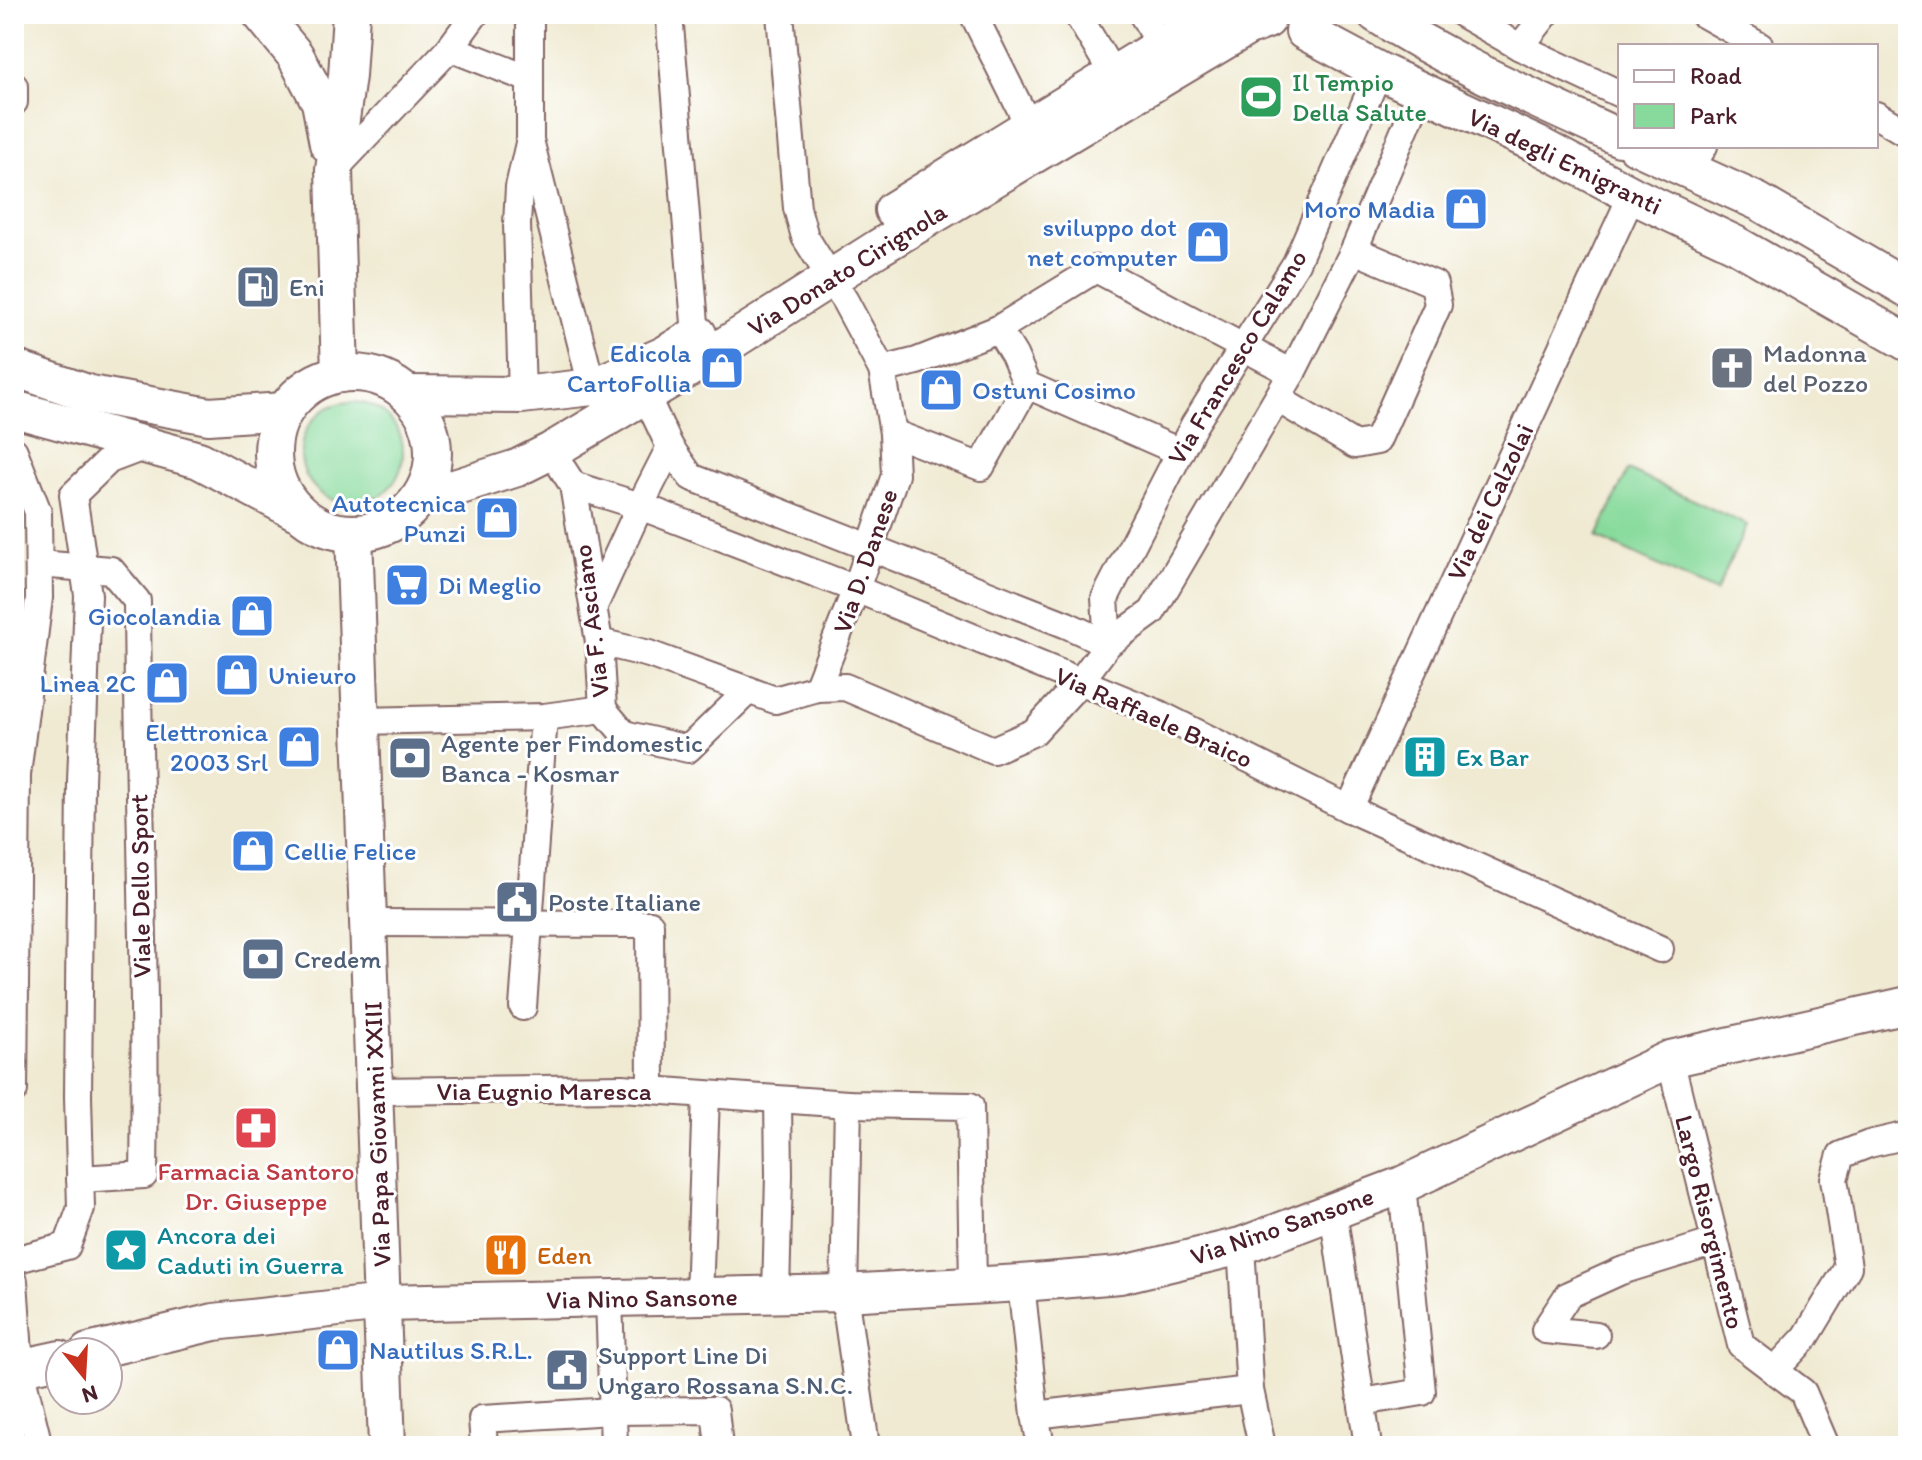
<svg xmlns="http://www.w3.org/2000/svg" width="1922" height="1460" viewBox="0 0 1922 1460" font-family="Itim,sans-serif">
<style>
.green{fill:#87da9b;stroke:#687c63;stroke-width:2}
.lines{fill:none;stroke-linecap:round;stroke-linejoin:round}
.street-casing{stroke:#846665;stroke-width:30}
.secondary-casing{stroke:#846665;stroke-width:40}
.street{stroke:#fff;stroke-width:26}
.secondary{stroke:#fff;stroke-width:36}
.labels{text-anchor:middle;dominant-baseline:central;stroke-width:6;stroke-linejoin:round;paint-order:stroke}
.leisure-label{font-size:26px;fill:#27864d;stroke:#fff;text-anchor:start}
.street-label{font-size:26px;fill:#4a1f2b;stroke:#fff}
.shop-label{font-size:26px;fill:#366cbe;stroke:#fff;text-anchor:end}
.service-label{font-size:26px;fill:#4e5e75;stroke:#fff;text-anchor:start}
.worship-label{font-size:26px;fill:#5b616d;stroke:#fff;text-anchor:start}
.culture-label{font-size:26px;fill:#0d838f;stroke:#fff;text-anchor:start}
.health-label{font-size:26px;fill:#be3a42;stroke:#fff}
.food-label{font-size:26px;fill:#c56008;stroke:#fff;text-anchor:start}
</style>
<rect width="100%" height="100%" fill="#fff"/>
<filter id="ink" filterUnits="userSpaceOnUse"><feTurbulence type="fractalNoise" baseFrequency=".0125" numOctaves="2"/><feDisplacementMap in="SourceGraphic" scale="16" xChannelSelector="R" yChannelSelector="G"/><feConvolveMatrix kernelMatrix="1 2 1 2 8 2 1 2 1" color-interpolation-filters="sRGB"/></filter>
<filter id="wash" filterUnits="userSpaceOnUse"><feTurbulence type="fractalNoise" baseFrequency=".006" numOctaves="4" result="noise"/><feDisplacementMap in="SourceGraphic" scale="32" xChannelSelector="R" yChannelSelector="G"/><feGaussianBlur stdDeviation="1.8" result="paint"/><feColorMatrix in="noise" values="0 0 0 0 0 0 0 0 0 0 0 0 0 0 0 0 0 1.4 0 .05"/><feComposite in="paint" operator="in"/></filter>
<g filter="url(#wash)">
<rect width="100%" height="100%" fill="#f0ead2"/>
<!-- green -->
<g class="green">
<circle cx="352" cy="453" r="51"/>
<polygon points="1628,470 1747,525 1716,592 1597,537"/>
</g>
</g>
<g filter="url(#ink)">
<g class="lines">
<!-- street casing -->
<g class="street-casing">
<g id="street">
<polyline points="530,14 530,140 592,387"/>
<polyline points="669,14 696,335"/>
<polyline points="780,14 797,208 805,237 845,301 882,370 893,433 895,475 856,589 817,688"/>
<polyline points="973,14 1029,126"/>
<polyline points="1077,14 1113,74"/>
<polyline points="1142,14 1161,45"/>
<polyline points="1462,14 1520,47 1546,14"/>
<polyline points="1703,14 1760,46"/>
<polyline points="1520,47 1620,94"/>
<polyline points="450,48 529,79"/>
<polyline points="14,86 14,102"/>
<polyline points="1876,115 1908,134"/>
<polyline points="334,170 450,48 475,14"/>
<polyline points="1690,170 1704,146"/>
<polyline points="998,329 1014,355 1027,385 1180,452"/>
<polyline points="882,370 917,361 998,329 1096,269 1292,373"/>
<polyline points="522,395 517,224 519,187 529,143"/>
<polyline points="1278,399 1355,445 1377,441 1438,305 1434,284 1354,250"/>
<polyline points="893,433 981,467 1027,385"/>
<polyline points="670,447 691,477 1067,625 1108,644"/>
<polyline points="14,451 38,512 39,598 17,775 14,1090"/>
<polyline points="551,451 573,485 640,506 670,447 645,394"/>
<polyline points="573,485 599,642 603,709"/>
<path d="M39,564l72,6 26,31c1,191 10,383 7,574l-64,4"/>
<polyline points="594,606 640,506 856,589 1157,713 1349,809 1660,949"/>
<polyline points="599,642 649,654 775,700 817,688 845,687 993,750 1034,732 1079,683 1108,644 1152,612 1292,373 1354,250 1421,91"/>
<polyline points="1108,644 1105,598 1194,425 1296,263 1379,71"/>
<polyline points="603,709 624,734 688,749 749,690"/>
<polyline points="361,721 544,717 603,709"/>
<polyline points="1349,809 1632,195"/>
<polyline points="369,923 650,924 651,1090"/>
<polyline points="523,1007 544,717"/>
<polyline points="1670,1059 1741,1345 1803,1392 1826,1446"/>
<polyline points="375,1091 622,1088 848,1104 970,1106 973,1286"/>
<polyline points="848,1104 844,1293 866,1446"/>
<polyline points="1333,1211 1368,1446"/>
<polyline points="1241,1246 1250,1390 1262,1446"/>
<polyline points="14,1260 67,1246 81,1208 78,1097 81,781 88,595 73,495 109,460 146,446"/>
<polyline points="14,1281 20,1368 39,1446"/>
<polyline points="1021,1283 1035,1415 1041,1446"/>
<polyline points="776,1294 779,1175 778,1100"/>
<polyline points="699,1298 706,1095"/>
<polyline points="609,1299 614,1446"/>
<polyline points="1596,1335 1545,1330 1568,1295 1621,1271 1715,1242"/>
<polyline points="1774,1371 1806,1337 1848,1267 1834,1179 1841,1155 1869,1144 1908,1135"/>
<polyline points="1362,1402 1422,1392 1402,1185"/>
<polyline points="1035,1415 1250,1390"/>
<polyline points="484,1446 482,1419 612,1411 715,1410 719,1446"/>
</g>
</g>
<!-- secondary casing -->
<g class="secondary-casing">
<g id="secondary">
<polyline points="261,14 295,55 320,102 328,144"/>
<path d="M1376,14c77,50 162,86 244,124"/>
<polyline points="1304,31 1379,71 1538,145 1632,195 1735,244 1908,343"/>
<polyline points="1636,146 1759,202 1908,289"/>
<polyline points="893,210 1212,14"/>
<polyline points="14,368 90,394 209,416 284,411"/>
<circle cx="353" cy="453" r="80"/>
<polyline points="340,374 334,170 347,76 351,14"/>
<polyline points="408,394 522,395 592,387 664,355 698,334"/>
<polyline points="14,409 199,460 297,512"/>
<polyline points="420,499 517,468 551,451 677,376 878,248 1246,28 1267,20"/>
<polyline points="354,534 387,1446"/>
<polyline points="88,1352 214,1322 383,1303 844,1293 1021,1283 1120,1275 1241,1246 1402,1185 1670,1059 1908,1005"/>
<polyline points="14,1369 60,1359"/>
</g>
</g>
<!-- street -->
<use href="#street" class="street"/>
<!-- secondary -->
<use href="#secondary" class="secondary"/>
</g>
</g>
<!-- icons -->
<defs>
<g id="stadium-square" transform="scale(2.3)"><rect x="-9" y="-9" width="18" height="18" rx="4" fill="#2e9e5b" stroke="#fff"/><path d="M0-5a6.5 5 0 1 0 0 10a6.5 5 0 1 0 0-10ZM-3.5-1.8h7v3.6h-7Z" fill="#fff"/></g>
<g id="shop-square" transform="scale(2.3)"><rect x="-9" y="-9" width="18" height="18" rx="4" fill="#3f7fe0" stroke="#fff"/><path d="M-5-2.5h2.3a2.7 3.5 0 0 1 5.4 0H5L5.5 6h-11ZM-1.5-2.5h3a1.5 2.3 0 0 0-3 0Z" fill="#fff"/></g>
<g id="fuel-square" transform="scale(2.3)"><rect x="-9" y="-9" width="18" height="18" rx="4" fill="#5c6f8a" stroke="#fff"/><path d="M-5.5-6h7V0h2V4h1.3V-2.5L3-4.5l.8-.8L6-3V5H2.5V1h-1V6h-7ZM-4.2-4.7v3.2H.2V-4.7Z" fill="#fff"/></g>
<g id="church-square" transform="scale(2.3)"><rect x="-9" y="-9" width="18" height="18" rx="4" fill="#6b7280" stroke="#fff"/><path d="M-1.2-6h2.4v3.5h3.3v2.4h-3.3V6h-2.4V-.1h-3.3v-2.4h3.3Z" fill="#fff"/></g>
<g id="supermarket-square" transform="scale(2.3)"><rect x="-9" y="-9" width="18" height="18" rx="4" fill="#3f7fe0" stroke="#fff"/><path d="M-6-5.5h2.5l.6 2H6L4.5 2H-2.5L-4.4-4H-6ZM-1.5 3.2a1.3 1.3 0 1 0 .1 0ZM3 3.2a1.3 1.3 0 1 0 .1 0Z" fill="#fff"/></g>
<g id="building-square" transform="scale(2.3)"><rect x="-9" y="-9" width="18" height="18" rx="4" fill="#0f9aa8" stroke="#fff"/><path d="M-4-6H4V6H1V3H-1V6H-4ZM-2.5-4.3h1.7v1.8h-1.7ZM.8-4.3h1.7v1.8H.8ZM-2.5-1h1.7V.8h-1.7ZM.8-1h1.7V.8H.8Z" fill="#fff"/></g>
<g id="bank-square" transform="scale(2.3)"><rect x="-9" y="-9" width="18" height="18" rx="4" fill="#5c6f8a" stroke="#fff"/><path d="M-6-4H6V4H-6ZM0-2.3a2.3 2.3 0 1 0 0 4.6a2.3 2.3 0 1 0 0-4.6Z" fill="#fff"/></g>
<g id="civic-square" transform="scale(2.3)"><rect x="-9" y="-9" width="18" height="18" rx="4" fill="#5c6f8a" stroke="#fff"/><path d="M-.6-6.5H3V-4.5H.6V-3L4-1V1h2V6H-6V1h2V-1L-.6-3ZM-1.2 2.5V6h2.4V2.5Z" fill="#fff"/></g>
<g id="pharmacy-square" transform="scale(2.3)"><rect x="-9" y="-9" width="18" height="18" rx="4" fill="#e0444e" stroke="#fff"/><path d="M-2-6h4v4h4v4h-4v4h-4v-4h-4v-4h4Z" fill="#fff"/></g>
<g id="sight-square" transform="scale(2.3)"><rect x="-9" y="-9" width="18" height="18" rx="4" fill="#0f9aa8" stroke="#fff"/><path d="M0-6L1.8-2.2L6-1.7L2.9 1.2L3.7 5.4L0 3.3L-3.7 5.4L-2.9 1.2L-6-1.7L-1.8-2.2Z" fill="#fff"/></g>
<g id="restaurant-square" transform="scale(2.3)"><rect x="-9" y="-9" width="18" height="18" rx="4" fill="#e8710a" stroke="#fff"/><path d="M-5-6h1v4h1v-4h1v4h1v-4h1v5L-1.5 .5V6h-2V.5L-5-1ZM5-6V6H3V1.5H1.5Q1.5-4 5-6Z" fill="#fff"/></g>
</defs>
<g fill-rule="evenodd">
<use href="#stadium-square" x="1261" y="97"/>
<use href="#shop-square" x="1466" y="209"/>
<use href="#shop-square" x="1208" y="242"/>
<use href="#fuel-square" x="258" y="287"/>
<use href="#shop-square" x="722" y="368"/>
<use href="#church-square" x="1732" y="368"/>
<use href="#shop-square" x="941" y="390"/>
<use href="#shop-square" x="497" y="518"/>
<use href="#supermarket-square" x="407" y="585"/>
<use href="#shop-square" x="252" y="616"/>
<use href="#shop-square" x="237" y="675"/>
<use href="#shop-square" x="167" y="683"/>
<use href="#shop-square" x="299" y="747"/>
<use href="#building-square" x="1425" y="757"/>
<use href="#bank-square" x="410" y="758"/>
<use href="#shop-square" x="253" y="851"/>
<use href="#civic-square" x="517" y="902"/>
<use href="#bank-square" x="263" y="959"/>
<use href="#pharmacy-square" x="256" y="1128"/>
<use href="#sight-square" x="126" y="1250"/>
<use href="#restaurant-square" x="506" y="1255"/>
<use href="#shop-square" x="338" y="1350"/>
<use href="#civic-square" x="567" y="1370"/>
</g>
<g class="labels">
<!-- leisure labels -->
<g class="leisure-label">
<text x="1292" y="82">Il Tempio<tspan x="1292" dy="30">Della Salute</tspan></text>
</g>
<!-- street labels -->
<g class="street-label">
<text transform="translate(1565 161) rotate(26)">Via degli Emigranti</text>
<text transform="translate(847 269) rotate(-32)">Via Donato Cirignola</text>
<text transform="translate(1237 357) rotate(-59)">Via Francesco Calamo</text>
<text transform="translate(1490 502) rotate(-65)">Via dei Calzolai</text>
<text transform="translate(865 561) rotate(-71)">Via D. Danese</text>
<text transform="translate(591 621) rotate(-97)">Via F. Asciano</text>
<text transform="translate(1154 717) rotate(24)">Via Raffaele Braico</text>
<text transform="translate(140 886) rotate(-91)">Viale Dello Sport</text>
<text x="544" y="1091">Via Eugnio Maresca</text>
<text transform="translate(377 1134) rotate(-92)">Via Papa Giovanni XXIII</text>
<text transform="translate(1710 1222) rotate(76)">Largo Risorgimento</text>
<text transform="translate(1282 1226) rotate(-19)">Via Nino Sansone</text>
<text transform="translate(642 1298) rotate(-1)">Via Nino Sansone</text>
</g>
<!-- shop labels -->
<g class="shop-label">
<text x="1435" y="209">Moro Madia</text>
<text x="1177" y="227">sviluppo dot<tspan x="1177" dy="30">net computer</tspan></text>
<text x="691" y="353">Edicola<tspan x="691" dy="30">CartoFollia</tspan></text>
<text x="972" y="390" text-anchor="start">Ostuni Cosimo</text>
<text x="466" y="503">Autotecnica<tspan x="466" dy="30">Punzi</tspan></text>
<text x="438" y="585" text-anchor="start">Di Meglio</text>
<text x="221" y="616">Giocolandia</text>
<text x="268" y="675" text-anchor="start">Unieuro</text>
<text x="136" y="683">Linea 2C</text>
<text x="268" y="732">Elettronica<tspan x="268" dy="30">2003 Srl</tspan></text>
<text x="284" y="851" text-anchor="start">Cellie Felice</text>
<text x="369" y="1350" text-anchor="start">Nautilus S.R.L.</text>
</g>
<!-- service labels -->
<g class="service-label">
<text x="289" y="287">Eni</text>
<text x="441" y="743">Agente per Findomestic<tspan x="441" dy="30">Banca - Kosmar</tspan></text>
<text x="548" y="902">Poste Italiane</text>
<text x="294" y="959">Credem</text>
<text x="598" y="1355">Support Line Di<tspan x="598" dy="30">Ungaro Rossana S.N.C.</tspan></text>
</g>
<!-- worship labels -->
<g class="worship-label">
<text x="1763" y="353">Madonna<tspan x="1763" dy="30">del Pozzo</tspan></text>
</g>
<!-- culture labels -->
<g class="culture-label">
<text x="1456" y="757">Ex Bar</text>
<text x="157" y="1235">Ancora dei<tspan x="157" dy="30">Caduti in Guerra</tspan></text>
</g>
<!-- health labels -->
<g class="health-label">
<text x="256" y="1171">Farmacia Santoro<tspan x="256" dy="30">Dr. Giuseppe</tspan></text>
</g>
<!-- food labels -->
<g class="food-label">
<text x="537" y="1255">Eden</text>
</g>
</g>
<!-- margin -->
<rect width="1922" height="1460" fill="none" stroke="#fff" stroke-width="48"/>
<!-- legend -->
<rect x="1618" y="44" width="260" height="104" fill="#ffffff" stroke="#b7a5aa" stroke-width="2"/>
<rect x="1634" y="70" width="40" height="12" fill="#ffffff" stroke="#b7a5aa" stroke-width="2"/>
<text x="1690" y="84" font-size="24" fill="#4a1f2b">Road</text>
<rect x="1634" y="104" width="40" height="24" fill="#87da9b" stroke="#b7a5aa" stroke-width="2"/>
<text x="1690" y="124" font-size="24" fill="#4a1f2b">Park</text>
<!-- north arrow -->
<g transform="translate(84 1376) rotate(162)"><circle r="38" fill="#ffffff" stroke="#b7a5aa" stroke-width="2"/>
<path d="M0-6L14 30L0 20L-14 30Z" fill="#c8321e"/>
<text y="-12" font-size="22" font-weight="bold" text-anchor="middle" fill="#4a1f2b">N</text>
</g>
</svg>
